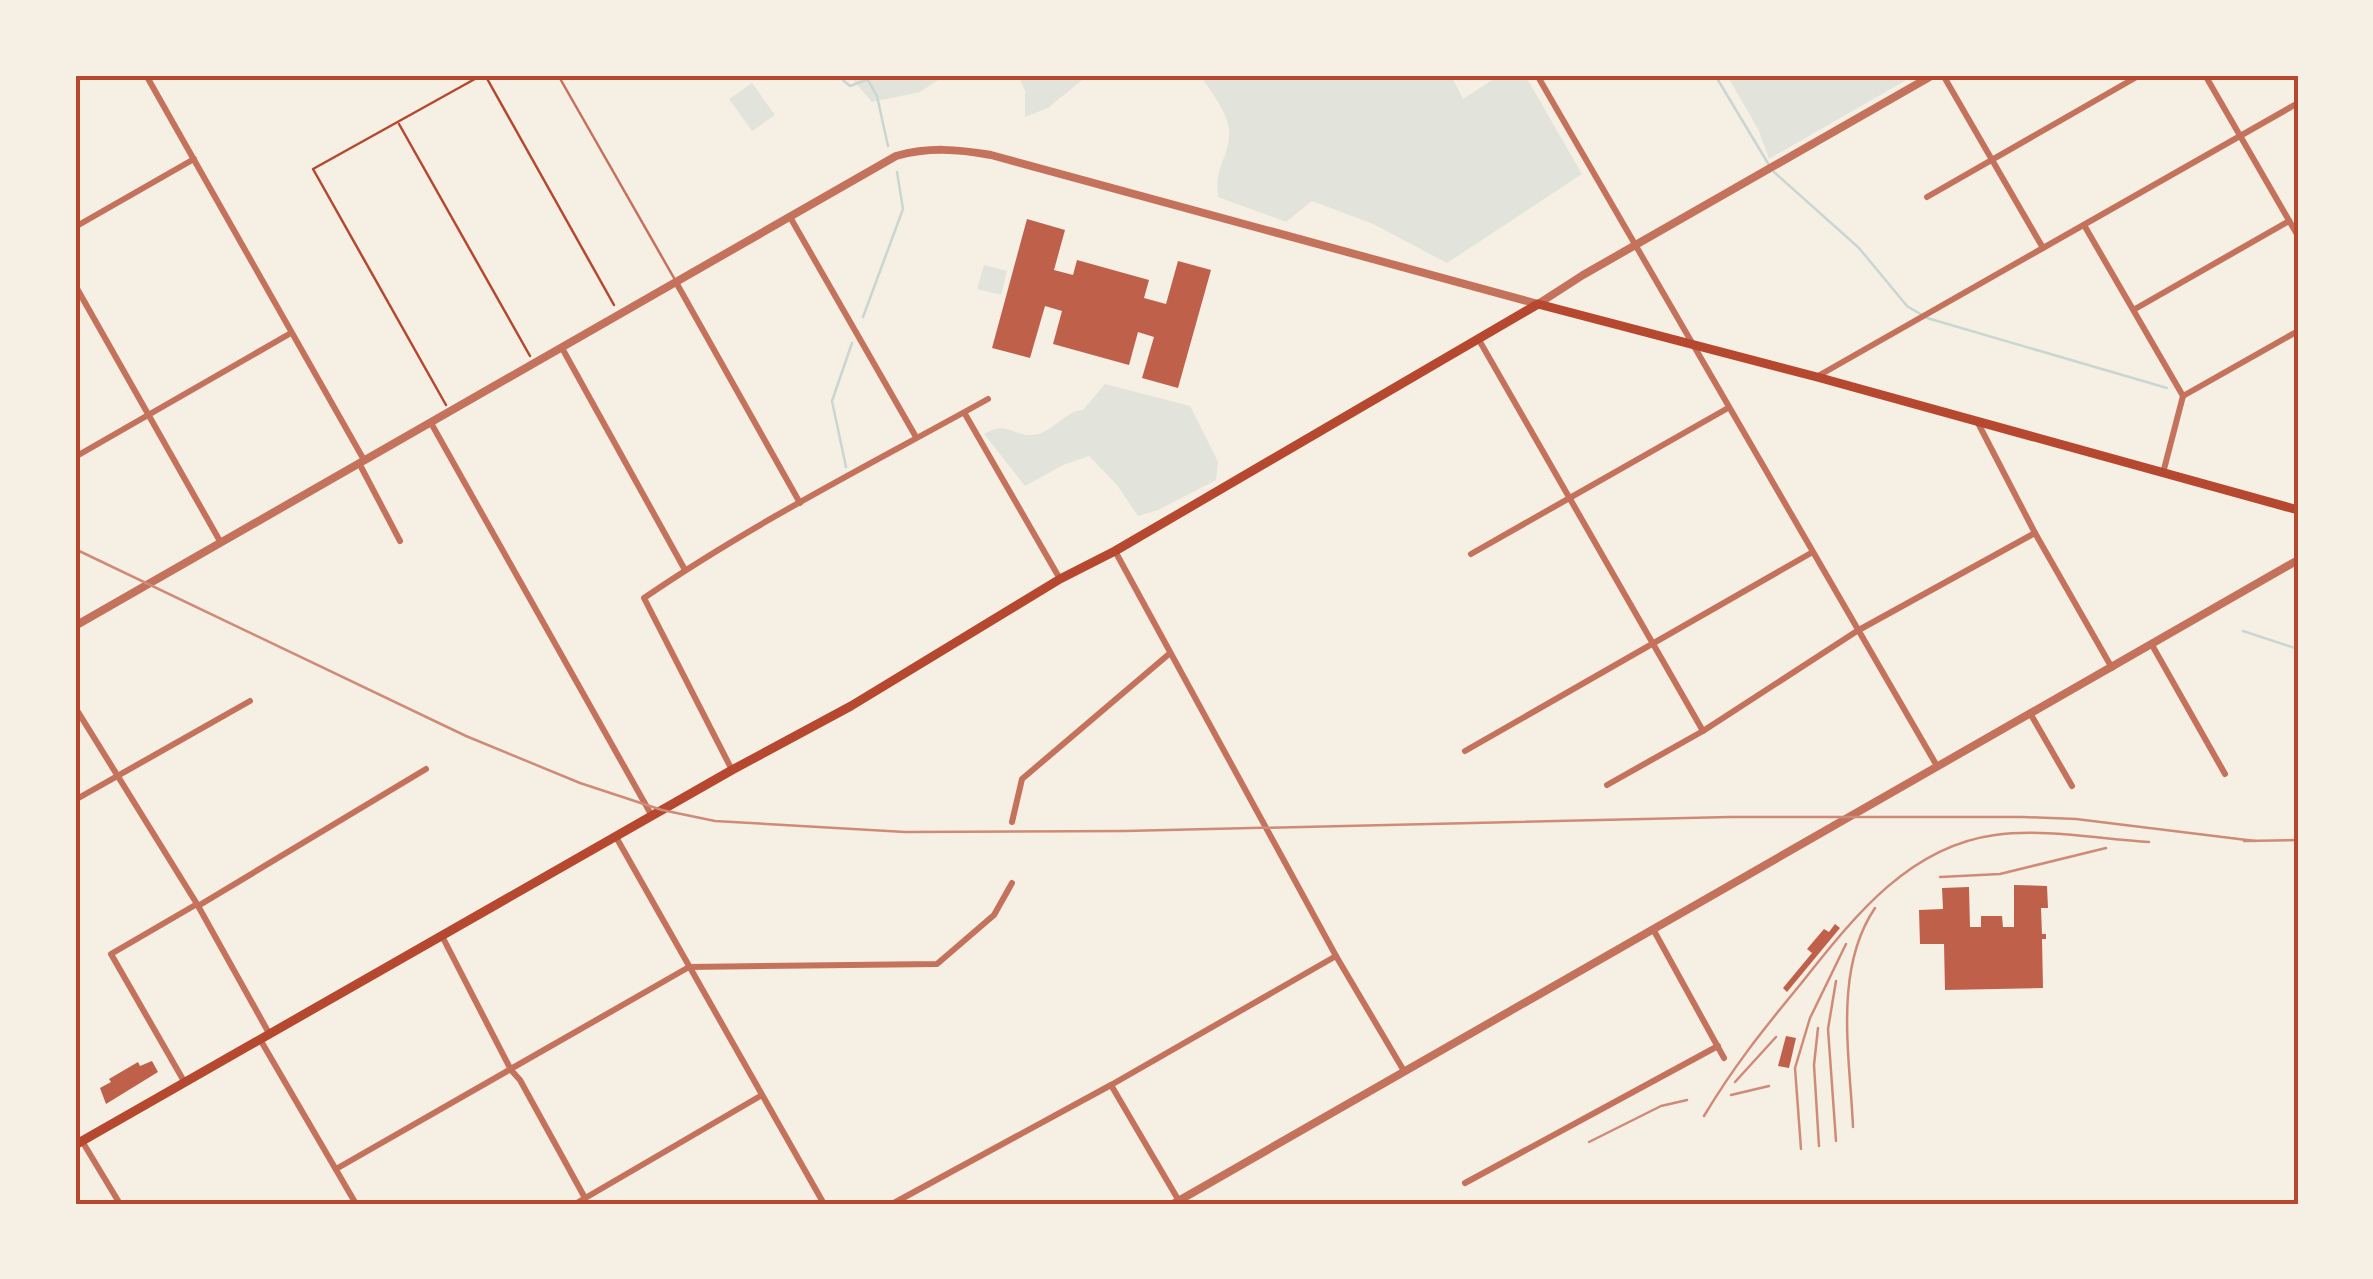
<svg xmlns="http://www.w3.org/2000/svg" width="2373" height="1279" viewBox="0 0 2373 1279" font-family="'Fira Sans',sans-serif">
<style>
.green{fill:#e2e4dc}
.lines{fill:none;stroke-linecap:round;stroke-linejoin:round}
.stream{stroke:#c9d6d2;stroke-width:2.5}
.building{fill:#bf614a}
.path{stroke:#b5482f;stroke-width:2.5}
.service{stroke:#c5725c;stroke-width:2.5}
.minor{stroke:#c5725c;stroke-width:6}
.tertiary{stroke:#c5725c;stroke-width:8}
.secondary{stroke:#b5482f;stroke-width:9}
.rail{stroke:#cf8b77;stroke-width:2.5}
.neatline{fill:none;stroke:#b5482f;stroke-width:4}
</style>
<rect width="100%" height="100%" fill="#f6efe4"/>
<!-- green -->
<g class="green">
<polygon points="849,75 946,75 920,92 872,102"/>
<polygon points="1018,75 1088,75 1048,108 1025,117 1025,91"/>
<path d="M1200,75h251l12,24 37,-24h25l57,99 -135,89 -74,-39 -61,-23 -26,21 -68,-25c-4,-31 11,-39 11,-63 1,-20 -19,-43 -29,-59z"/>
<polygon points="1727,75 1915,75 1769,159 1759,131"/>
<polygon points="752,83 775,115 752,131 729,99"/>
<polygon points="984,265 1007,271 1001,295 977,289"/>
<path d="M1105,384l85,22 28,56 -2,18 -58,30 -20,6 -21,-31 -28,-29 -26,9 -38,21 -41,-52c23,-14 28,2 48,1 20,-1 32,-24 51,-25z"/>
</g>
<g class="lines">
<!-- stream -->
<g class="stream">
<polyline points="837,75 850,86 879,75"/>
<polyline points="1715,75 1769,165"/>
<polyline points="868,80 877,96 888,146"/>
<polyline points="1774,172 1859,248 1907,306 1927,318 2167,388"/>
<polyline points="863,317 903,209 897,172"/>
<polyline points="846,467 832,401 852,343"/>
<polyline points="2243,631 2298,649"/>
</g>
</g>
<!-- building -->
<g class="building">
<polygon points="1027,219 1065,230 1054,270 1073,275 1077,260 1149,280 1144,298 1166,304 1178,261 1211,270 1178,388 1142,378 1154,337 1138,332 1129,365 1053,344 1062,311 1045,306 1030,358 992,348"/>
<polygon points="2014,885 2047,886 2048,908 2041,908 2042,934 2046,934 2046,939 2042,939 2043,988 1945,990 1944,944 1920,944 1919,910 1943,909 1942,888 1969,887 1970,927 1981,927 1981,916 2002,916 2003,927 2014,927"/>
<polygon points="1835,924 1840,928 1787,992 1783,988 1812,953 1807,949 1824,929 1829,932"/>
<polygon points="1786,1036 1796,1038 1789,1068 1778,1066"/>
<polygon points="152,1061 158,1072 106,1104 100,1088 111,1082 109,1079 138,1062 140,1066"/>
</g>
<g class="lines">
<!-- path -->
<g class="path">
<polyline points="485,75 614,305"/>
<polyline points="399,124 530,356"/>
<polyline points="446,405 313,169 482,75"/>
</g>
<!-- service -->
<polyline class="service" points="558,75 674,278"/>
<!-- minor -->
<g class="minor">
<polyline points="146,75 364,460"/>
<polyline points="1537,75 1937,766"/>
<polyline points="1943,75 2043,248"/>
<polyline points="2205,75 2298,236"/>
<polyline points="1927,197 2140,75"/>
<polyline points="790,217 916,437"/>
<polyline points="2084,225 2183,396 2163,473"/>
<polyline points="75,227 194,159"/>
<polyline points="677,284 800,503"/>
<polyline points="75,285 221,543"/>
<polyline points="2135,309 2289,221"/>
<polyline points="1479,340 1703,731"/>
<polyline points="562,348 685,570"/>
<polyline points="1818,376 2298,103"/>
<polyline points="2183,396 2298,331"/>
<polyline points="965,414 1060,579"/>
<polyline points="431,423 652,816"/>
<polyline points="1978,423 2035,533 2112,668"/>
<polyline points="75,457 291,333"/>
<polyline points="359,463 400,541"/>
<polyline points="1115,551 1336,956 1404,1071"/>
<polyline points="1471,554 1728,408"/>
<polyline points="2152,645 2225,774"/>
<polyline points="75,707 197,904 270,1035"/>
<polyline points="2030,713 2072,786"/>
<polyline points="1465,751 1811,553"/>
<path d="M732,770l-88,-172c109,-75 229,-135 344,-199"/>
<polyline points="1607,785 1703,731 1857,631 2035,533"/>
<polyline points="75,800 250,701"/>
<polyline points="1012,822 1022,779 1169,654"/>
<polyline points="616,837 824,1204"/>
<polyline points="198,906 426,769"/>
<polyline points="1653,929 1724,1058"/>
<polyline points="442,936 511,1070 520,1080 585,1198"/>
<polyline points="261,1041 356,1204"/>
<polyline points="185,1083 111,954 197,904"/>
<polyline points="1111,1085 1179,1201"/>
<polyline points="82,1141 120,1204"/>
<polyline points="336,1169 689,967 937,964 994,915 1012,883"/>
<polyline points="1465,1183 1718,1046"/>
<polyline points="575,1204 762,1095"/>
<polyline points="892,1204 1111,1085 1336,956"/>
</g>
<!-- tertiary -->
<g class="tertiary">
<path d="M75,626l821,-470c33,-9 61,-7 95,-1l547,149 45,-29 350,-200"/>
<polyline points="1173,1204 2298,560"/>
</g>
<!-- secondary -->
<polyline class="secondary" points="75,1145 732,770 851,706 1060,579 1115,551 1538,304 1817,377 2298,510"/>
<!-- rail -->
<g class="rail">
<polyline points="75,549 466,736 580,783 662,810 715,821 905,832 1125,831 1730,817 2023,817 2076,819 2255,841"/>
<polyline points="2244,841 2298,840"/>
<polyline points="1940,877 2000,874 2106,848"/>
<polyline points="1818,1028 1814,1065 1819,1146"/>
<polyline points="1735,1082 1776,1037"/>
<polyline points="1731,1095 1769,1086"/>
<path d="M1704,1116c30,-50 58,-85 95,-130 52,-65 107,-139 196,-151 47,-7 105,4 154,7"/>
<path d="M1853,1127c-3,-71 -20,-157 22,-219"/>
<polyline points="1836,1141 1828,1029 1836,981"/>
<polyline points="1589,1142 1661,1106 1687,1100"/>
<polyline points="1801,1149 1795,1068 1810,1018 1846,944"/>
</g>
</g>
<!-- border -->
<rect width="2373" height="1279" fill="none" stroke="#f6efe4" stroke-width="155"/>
<rect x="78" y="78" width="2218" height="1124" class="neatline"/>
</svg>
